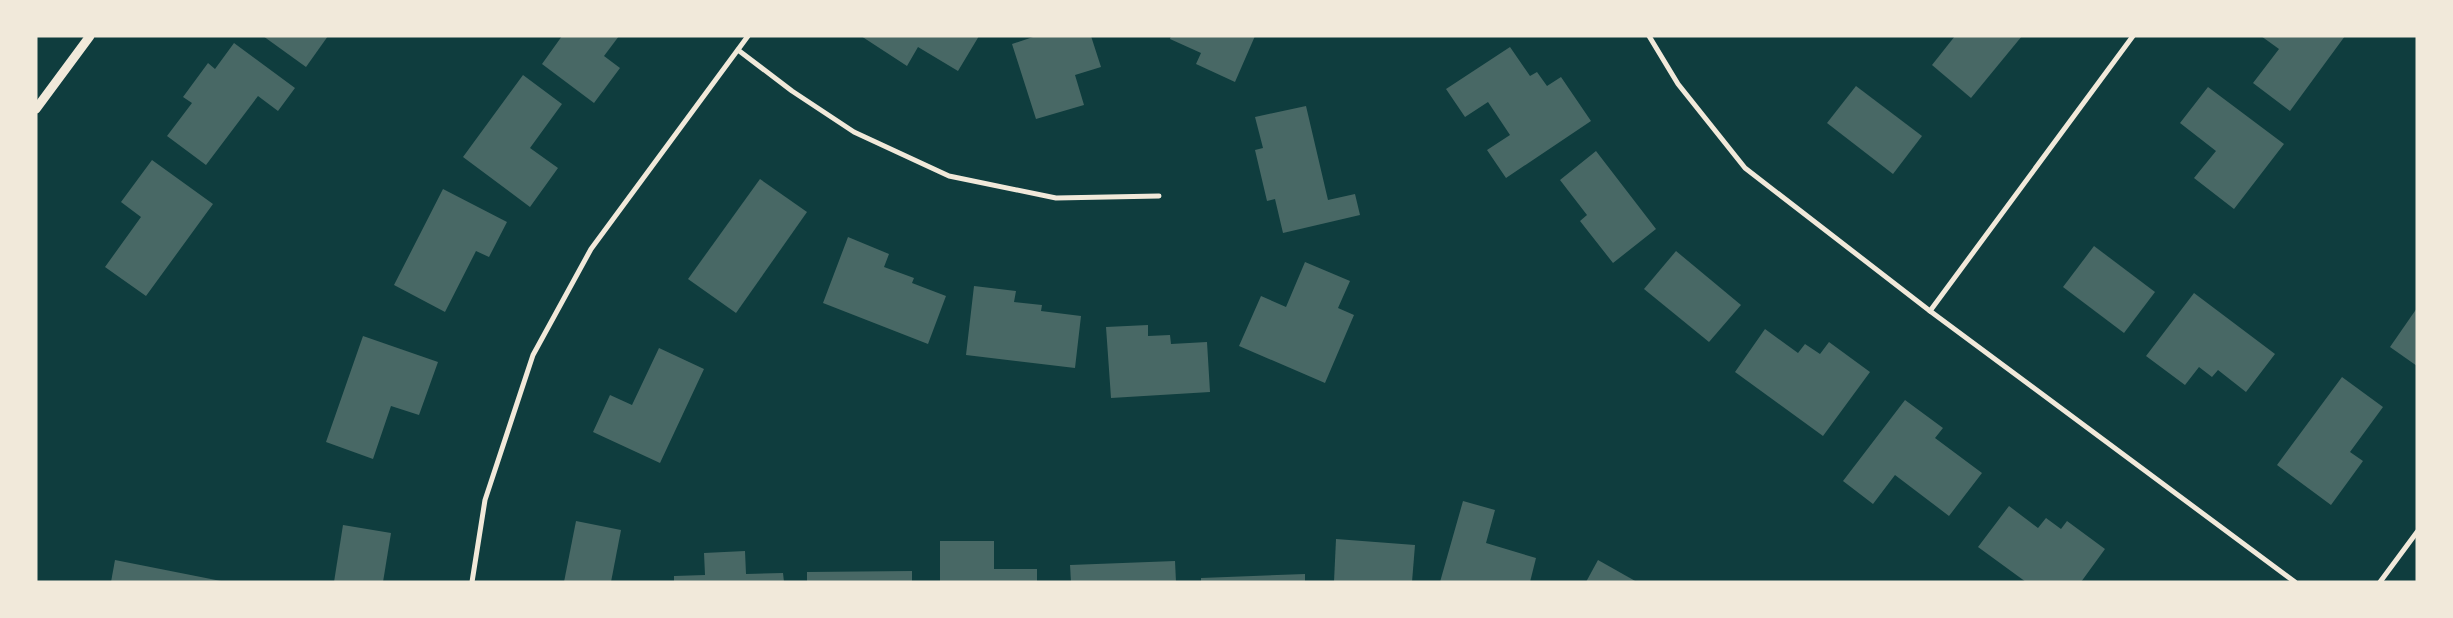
<svg xmlns="http://www.w3.org/2000/svg" width="2453" height="618" viewBox="0 0 2453 618" font-family="Commissioner,sans-serif">
<style>
.building{fill:#486865}
.lines{fill:none;stroke-linecap:round;stroke-linejoin:round}
.minor{stroke:#f1e9da;stroke-width:5}
.tertiary{stroke:#f1e9da;stroke-width:9}
</style>
<rect width="100%" height="100%" fill="#0f3d3e"/>
<!-- building -->
<g class="building">
<polygon points="263,36 328,36 306,67"/>
<polygon points="562,36 619,36 604,56 620,68 594,103 542,64"/>
<polygon points="861,36 979,36 958,71 918,47 907,66"/>
<polygon points="1036,36 1091,36 1101,67 1075,75 1084,105 1036,119 1012,44"/>
<polygon points="1171,36 1255,36 1235,82 1196,64 1201,53 1170,39"/>
<polygon points="1955,36 2022,36 1971,98 1932,65"/>
<polygon points="2261,36 2345,36 2290,111 2253,83 2279,49"/>
<polygon points="234,43 295,88 278,111 258,96 206,165 167,136 192,103 183,97 208,63 215,69"/>
<polygon points="1510,47 1530,76 1537,72 1547,86 1561,77 1591,121 1506,178 1487,150 1510,135 1488,102 1465,117 1446,89"/>
<polygon points="523,75 562,104 530,148 558,168 530,207 463,157"/>
<polygon points="1856,86 1922,136 1893,174 1827,123"/>
<polygon points="2208,87 2284,144 2234,209 2194,178 2216,151 2180,123"/>
<polygon points="1306,106 1328,200 1355,194 1360,215 1283,233 1275,199 1267,201 1255,150 1263,148 1255,117"/>
<polygon points="1596,151 1656,229 1613,263 1580,221 1587,215 1560,180"/>
<polygon points="152,160 213,204 146,296 105,267 141,217 121,202"/>
<polygon points="760,179 807,212 736,313 688,279"/>
<polygon points="443,189 507,222 489,257 476,251 445,312 394,285"/>
<polygon points="848,237 889,254 884,267 914,278 912,283 946,296 928,344 823,303"/>
<polygon points="2094,246 2155,292 2124,333 2063,287"/>
<polygon points="1676,251 1741,305 1709,342 1644,289"/>
<polygon points="1305,262 1350,281 1338,308 1354,315 1325,383 1239,346 1261,296 1286,307"/>
<polygon points="974,286 1016,291 1014,302 1042,305 1041,311 1081,316 1075,368 966,355"/>
<polygon points="2194,293 2275,354 2246,392 2218,370 2212,377 2199,367 2185,385 2146,356"/>
<polygon points="2417,308 2417,366 2390,347"/>
<polygon points="1148,325 1148,336 1170,335 1171,344 1207,342 1210,392 1111,398 1106,327"/>
<polygon points="1765,329 1798,353 1805,344 1820,354 1829,342 1870,372 1823,436 1735,372"/>
<polygon points="363,336 438,362 419,415 391,406 373,459 326,442"/>
<polygon points="659,348 704,369 660,463 593,432 610,395 632,405"/>
<polygon points="2342,377 2383,407 2350,452 2363,461 2331,505 2277,465"/>
<polygon points="1905,400 1943,428 1935,438 1982,473 1949,516 1895,475 1873,504 1843,481"/>
<polygon points="1463,501 1495,510 1486,543 1536,558 1530,582 1440,582"/>
<polygon points="2009,506 2038,528 2046,518 2061,529 2067,521 2105,549 2081,582 2026,582 1978,547"/>
<polygon points="576,521 621,530 611,582 564,582"/>
<polygon points="343,525 391,533 383,582 334,582"/>
<polygon points="1336,539 1415,545 1412,582 1334,582"/>
<polygon points="940,541 994,541 994,569 1037,569 1037,582 940,582"/>
<polygon points="745,551 746,574 783,573 784,582 674,582 674,576 705,575 704,553"/>
<polygon points="115,560 221,581 221,582 111,582"/>
<polygon points="1598,560 1637,582 1586,582"/>
<polygon points="1175,561 1176,582 1071,582 1070,565"/>
<polygon points="912,571 912,582 807,582 807,572"/>
<polygon points="1305,574 1305,582 1201,582 1201,578"/>
</g>
<g class="lines">
<!-- minor -->
<g class="minor">
<polyline points="1649,36 1678,84 1745,168 1930,311 2295,582"/>
<polyline points="738,50 792,91 854,132 949,176 1056,198 1159,196"/>
<polyline points="1930,311 2133,36"/>
<polyline points="472,582 485,500 533,355 591,249 748,36"/>
<polyline points="2380,582 2417,532"/>
</g>
<!-- tertiary -->
<polyline class="tertiary" points="36,109 90,36"/>
</g>
<!-- border -->
<rect width="2453" height="618" fill="none" stroke="#f1e9da" stroke-width="75"/>
</svg>
